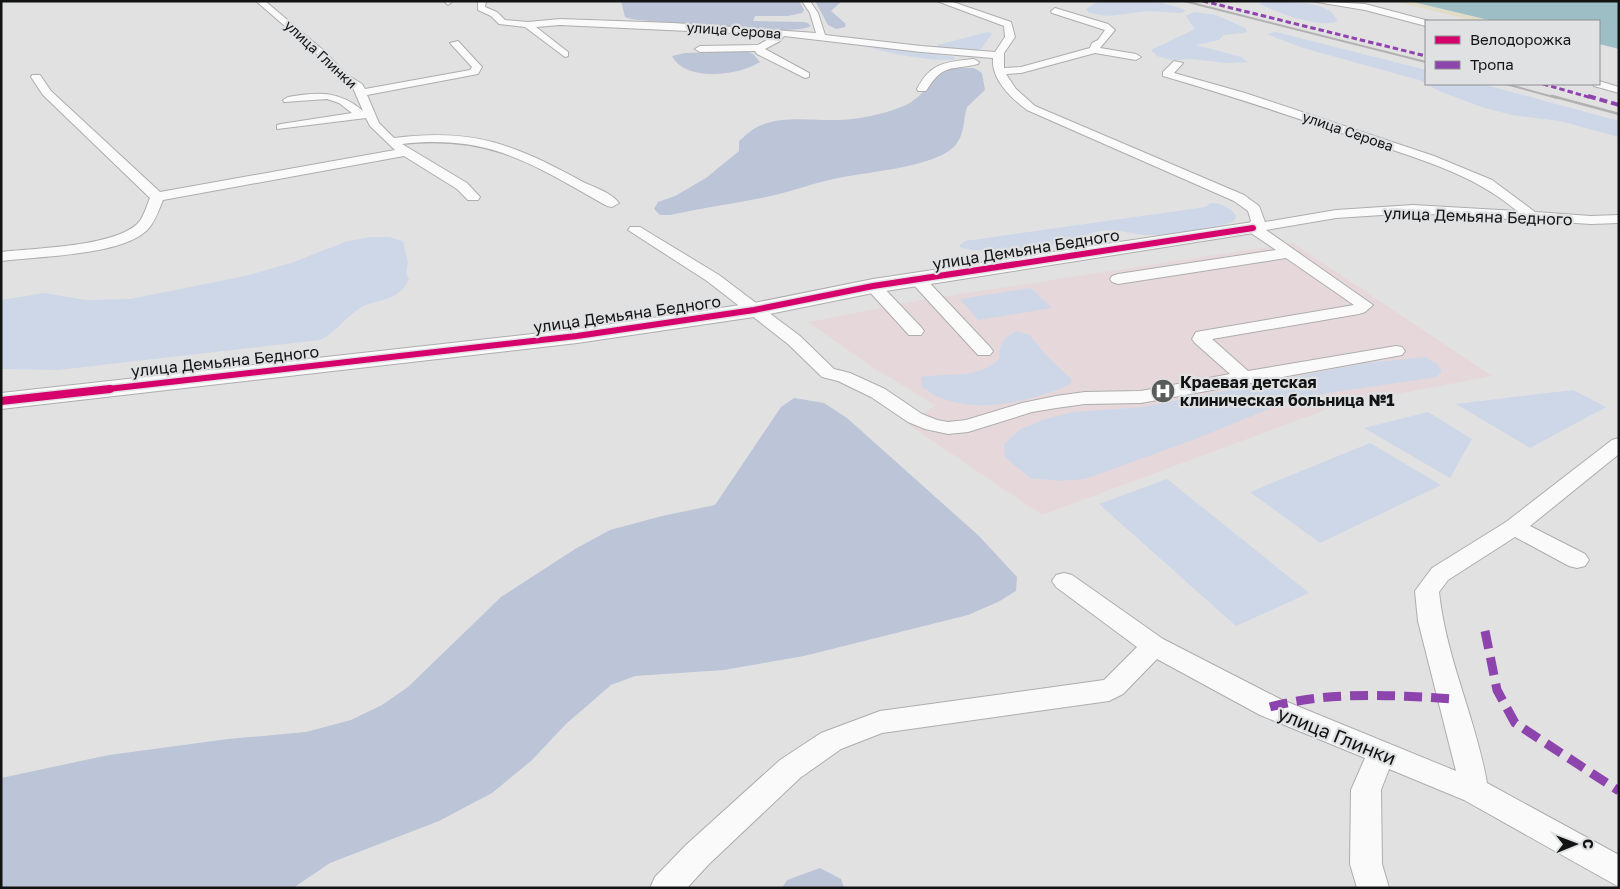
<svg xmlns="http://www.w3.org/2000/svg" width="1620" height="889" viewBox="0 0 1620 889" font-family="'Golos Text',sans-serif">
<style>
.medical{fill:#e6d8da}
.green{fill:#cdd7e7}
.forest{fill:#bbc5d7}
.sand{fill:#e1dcc8}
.water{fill:#9ebec5}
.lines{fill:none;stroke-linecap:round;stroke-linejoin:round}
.service-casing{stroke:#adadae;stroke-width:2}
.minor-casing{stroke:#adadae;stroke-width:2}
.service{fill:#fafafb;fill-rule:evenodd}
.minor{fill:#fafafb;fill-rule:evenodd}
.rail-far1{stroke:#b1b1b2;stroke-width:2}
.rail{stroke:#b1b1b2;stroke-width:2.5}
.quiet-far2{stroke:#8e44ad;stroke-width:3;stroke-dasharray:5.5 3;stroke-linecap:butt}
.quiet-far1{stroke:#8e44ad;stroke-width:4;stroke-dasharray:8 4;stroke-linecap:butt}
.quiet{stroke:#8e44ad;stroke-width:9;stroke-dasharray:18 9;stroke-linecap:butt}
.cycleway-far1-casing{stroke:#e0e1e3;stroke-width:9}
.cycleway-casing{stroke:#e0e1e3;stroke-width:11}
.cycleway-far1{stroke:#d6006c;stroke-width:6}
.cycleway{stroke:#d6006c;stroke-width:8}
.labels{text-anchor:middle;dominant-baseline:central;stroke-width:4.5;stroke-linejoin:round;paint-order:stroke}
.far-street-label{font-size:14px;fill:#121313;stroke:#e0e1e3}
.street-label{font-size:16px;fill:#121313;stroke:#e0e1e3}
.poi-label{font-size:16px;font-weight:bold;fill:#121313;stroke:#e0e1e3;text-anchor:start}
.near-street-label{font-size:19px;fill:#121313;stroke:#e0e1e3}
</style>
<rect width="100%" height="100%" fill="#e1e1e2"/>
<!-- medical -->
<polygon class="medical" points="1293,243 1492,376 1336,406 1042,515 909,425 935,405 872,367 808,322 922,300"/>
<!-- green -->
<g class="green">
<polygon points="1099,1 1156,1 1186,10 1182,13 1149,11 1108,16 1089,13 1086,9"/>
<path d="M1264,1c18,0 53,0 67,11 3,2 4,6 7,9 -18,8 -60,-8 -79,-17z"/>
<polygon points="1194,12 1216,15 1245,28 1247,31 1245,33 1223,35 1219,40 1196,45 1241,57 1247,62 1227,63 1191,59 1172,60 1157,56 1151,50 1195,29 1186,16"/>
<polygon points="988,32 992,33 991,35 982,48 977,50 937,48 937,45"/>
<polygon points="1276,32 1426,70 1426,84 1482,84 1619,121 1619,137 1560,121 1512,115 1482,107 1439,91 1419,80 1303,48 1267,34"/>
<path d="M862,45l93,12v2c-18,4 -76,-7 -93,-14z"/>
<path d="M1210,203c10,0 21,4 26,13l-2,5c-14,7 -70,15 -86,14 -20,-1 -35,-9 -56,-2 -7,2 -13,7 -21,9 -16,5 -103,14 -112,4l6,-5 241,-34z"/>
<path d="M370,237h19l14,4 5,22 -2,8 3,9c-14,24 -30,17 -49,28 -15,9 -23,24 -40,32l-262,30 -57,-1v-69l43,-7 42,7 44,-1 115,-23 46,-13 54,-21z"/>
<polygon points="1031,288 1052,308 978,320 960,299"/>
<path d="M1017,331l13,4 15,19 26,25v5c-42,19 -110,35 -149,3l-1,-10c26,-5 58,3 78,-18 0,-14 4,-22 18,-28z"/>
<polygon points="1426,357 1436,363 1442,371 1437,377 1328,393 1281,404 1193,440 1085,479 1059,481 1030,478 1005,457 1004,444 1019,430 1045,419 1073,412 1143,407 1365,363"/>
<polygon points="1573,390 1606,407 1530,448 1456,404"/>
<polygon points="1428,412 1472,439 1450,478 1364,428"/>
<polygon points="1370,443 1441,485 1320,543 1250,492"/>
<polygon points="1167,479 1309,593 1236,626 1099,504"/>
</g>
<!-- forest -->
<g class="forest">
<path d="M621,1h178l5,9 -2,3 -14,3h-33l-2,5 50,1 5,1 3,3c-15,11 -154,-4 -180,-7l-6,-2z"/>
<polygon points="815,1 842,1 831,11 846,24 845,27 836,29 828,25"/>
<path d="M744,51l9,3 7,8c-21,14 -75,20 -88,-6l13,-3z"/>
<path d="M955,68h19l8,5 3,17 -18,17c-4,12 -2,25 -10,36 -16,24 -91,29 -119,35 -21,4 -42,12 -63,17 -35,8 -70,12 -105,20h-10l-6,-6 4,-7 17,-6 31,-18 33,-27v-10c6,-5 12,-11 18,-14 27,-14 67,-4 95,-8 16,-2 34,-6 49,-12 26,-9 28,-33 54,-39z"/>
<polygon points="794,398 824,403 847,418 979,536 1017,577 1016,591 998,602 968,615 804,656 724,670 635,676 611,685 566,724 531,761 492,793 439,821 330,863 293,888 1,888 1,778 109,755 228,739 306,732 351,720 382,705 408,687 501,597 575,549 610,530 662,516 715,505 781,407"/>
<polygon points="820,868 841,879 844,888 782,888 787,880"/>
</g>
<!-- sand -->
<polygon class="sand" points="1393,1 1409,1 1493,21 1474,21"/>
<!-- water -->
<polygon class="water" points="1409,1 1619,1 1619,49 1599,44 1599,21 1493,21"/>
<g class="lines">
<!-- service casing -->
<g class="service-casing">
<g id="service">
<path d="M256,1h9l58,49 23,24 16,10 3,5 105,-19 2,-3 -22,-24 8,-2 24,26 -4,7 -111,21 12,28 15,15c79,-10 120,6 189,44 11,5 29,11 36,21l-7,4 -5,-1c-73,-41 -116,-72 -205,-62l65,39 13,14 -2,3h-10l-11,-11 -53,-33 -241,44c-4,9 -7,20 -14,28 -24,28 -111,28 -148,33v-9c33,-4 116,-5 138,-30 5,-6 8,-17 11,-24l-107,-103 -12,-18 1,-2h8l11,16 109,101 235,-42 -25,-24 -4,-8 -89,11v-4l4,-1 71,-11 -13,-10 -12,-4 -43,3 -1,-2 5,-3c29,-5 51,-7 75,14l-10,-23 -15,-10 -21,-24z"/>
<polygon points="444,1 453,1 448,5"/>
<path d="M478,1h8l-1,6 12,5 8,8 23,2 32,-3 113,4 143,10 -6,-20 -8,-12h8l8,12 7,22 96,11 74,6 10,-15 -1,-11 -67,-25h13l61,21 4,15 -11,16v15l17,-1 69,-19 2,-5 6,-3 7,-10 -53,-17 -1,-2 4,-3 53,16 7,6 -15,18 36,6 5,3 -5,3 -41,-7 -74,20 -15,1 10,15 19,17 209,89 15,11 6,16 71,-12 77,-5 104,6c-44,-38 -104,-54 -158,-72 -65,-22 -130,-44 -196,-63v-4l11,-11 9,2 -9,10 71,20 189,63 58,24 43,32 56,4 28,-1v8l-28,1 -178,-11 -77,5 -70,12 107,75 -8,7 -6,2 -147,25 36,32 148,-25 6,1 3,4 -3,4 -261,48 -56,1 -29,4 -24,4 -64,20 -20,2 -23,-5 -17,-7 -37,-25 -33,-16 -16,-4 -34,-33 -81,-63 -79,-51 2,-3h10l79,48 81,61 34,33 16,4 35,16 37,25 15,6 11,2 18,-2 56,-17 34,-7 29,-4 56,-1 89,-17 -35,-31 -3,-4 4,-7 158,-27 -68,-47 -168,26 -6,-2 -2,-3 2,-3 6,-2 158,-24 -28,-19 -2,-3 5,-7 -3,-10 -14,-10 -207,-91c-16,-12 -36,-31 -34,-52l-72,-6 -137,-16 -4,5 -15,8 44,24v4l-4,1 -48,-24 -2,-3 -55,1 -5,-3 5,-3 58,-1 17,-10 -215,-10 -24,2 32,25v4l-3,1 -40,-30 -26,-3 -8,-8 -13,-6z"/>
<polygon points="1311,1 1365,4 1429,21 1426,21 1426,26 1365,10"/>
<path d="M974,59l5,3 -1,2c-30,7 -34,-1 -52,27h-8l-1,-2c14,-27 29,-27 57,-30z"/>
<polygon points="1599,81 1619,87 1619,93 1594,86 1593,84 1599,84"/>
<polygon points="917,274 923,276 990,347 993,351 990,355 978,355 911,282 909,279 911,276"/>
<polygon points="873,281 879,283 921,327 924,331 921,335 909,335 867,289 865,286 867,283"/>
<path d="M1619,438v16l-89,72 55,28 4,6 -4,6 -8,2 -8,-2 -54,-29 -67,43 -9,12c7,66 37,127 48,191l132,72v32l-155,-87 -75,-31 -8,21 1,74 7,24h-32l-7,-24 1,-74 14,-32 -105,-43 -103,-56 -34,35 -14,7 -227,32 -41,16 -41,29 -92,87 -21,23h-37l5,-11 31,-32 94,-85 41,-27 59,-22 224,-31 33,-33 -81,-60 -4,-6 4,-6 8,-2 8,2 91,64 117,60 176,72 -38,-150 -3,-30 17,-23 74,-46 106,-82z"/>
</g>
</g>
<!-- minor casing -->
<g class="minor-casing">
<polygon id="minor" points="1253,222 1260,224 1263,228 1260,232 873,293 754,317 577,343 1,409 1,393 577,329 754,303 873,279"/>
</g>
<!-- service -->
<use href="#service" class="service"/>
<!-- minor -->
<use href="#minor" class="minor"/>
<!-- rail-far1 -->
<g class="rail-far1">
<polyline points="1184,1 1426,62"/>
<polyline points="1506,84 1557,98"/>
</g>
<!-- rail -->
<polyline class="rail" points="1552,96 1619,114"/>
<!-- quiet-far2 -->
<g class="quiet-far2">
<polyline points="1203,1 1426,56"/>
<polyline points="1543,84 1592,98"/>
</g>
<!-- quiet-far1 -->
<polyline class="quiet-far1" points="1588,96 1619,105"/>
<!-- quiet -->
<g class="quiet">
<polyline points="1485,631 1497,690 1515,723 1619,791"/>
<path d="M1270,707c60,-16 122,-12 183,-8"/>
</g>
<!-- cycleway-far1 casing -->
<g class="cycleway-far1-casing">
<polyline id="cycleway-far1" points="99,390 577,336 754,310 873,286 1253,228"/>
</g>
<!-- cycleway casing -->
<g class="cycleway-casing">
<polyline id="cycleway" points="1,401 110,389"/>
</g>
<!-- cycleway-far1 -->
<use href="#cycleway-far1" class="cycleway-far1"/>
<!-- cycleway -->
<use href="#cycleway" class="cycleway"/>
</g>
<!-- icons -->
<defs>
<g id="hospital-disc" transform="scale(1.25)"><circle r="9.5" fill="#5a5b5b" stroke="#e0e1e3"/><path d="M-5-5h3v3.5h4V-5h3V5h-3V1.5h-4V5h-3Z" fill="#fff"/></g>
</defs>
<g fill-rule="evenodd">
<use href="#hospital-disc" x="1163" y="391"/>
</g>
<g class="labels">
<!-- far-street labels -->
<g class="far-street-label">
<text transform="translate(734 30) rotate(4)">улица Серова</text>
<text transform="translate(321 54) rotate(43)">улица Глинки</text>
<text transform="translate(1348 131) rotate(19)">улица Серова</text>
</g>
<!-- street labels -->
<g class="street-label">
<text transform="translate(1478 216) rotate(2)">улица Демьяна Бедного</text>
<text transform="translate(1026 249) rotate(-9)">улица Демьяна Бедного</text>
<text transform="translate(627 314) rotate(-8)">улица Демьяна Бедного</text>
<text transform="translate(225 361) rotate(-6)">улица Демьяна Бедного</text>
</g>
<!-- poi labels -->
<g class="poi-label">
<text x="1180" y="382">Краевая детская<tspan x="1180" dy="18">клиническая больница №1</tspan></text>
</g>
<!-- near-street labels -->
<g class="near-street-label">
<text transform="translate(1337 735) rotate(22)">улица Глинки</text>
</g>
</g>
<!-- border -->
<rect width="1620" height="889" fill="none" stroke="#121313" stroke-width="5"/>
<!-- legend -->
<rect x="1425" y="20" width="175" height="65" fill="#e0e1e3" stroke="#8e8f90"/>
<rect x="1435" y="36" width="25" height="8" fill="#d6006c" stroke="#8e8f90"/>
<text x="1470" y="45" font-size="15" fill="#121313">Велодорожка</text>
<rect x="1435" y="61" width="25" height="8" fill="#8e44ad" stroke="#8e8f90"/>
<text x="1470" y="70" font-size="15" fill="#121313">Тропа</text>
<!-- north arrow -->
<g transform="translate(1575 844) rotate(89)" stroke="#e0e1e3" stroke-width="4" paint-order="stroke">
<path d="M0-4L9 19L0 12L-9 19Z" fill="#121313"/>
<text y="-8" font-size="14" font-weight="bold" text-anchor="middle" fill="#121313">С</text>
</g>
</svg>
